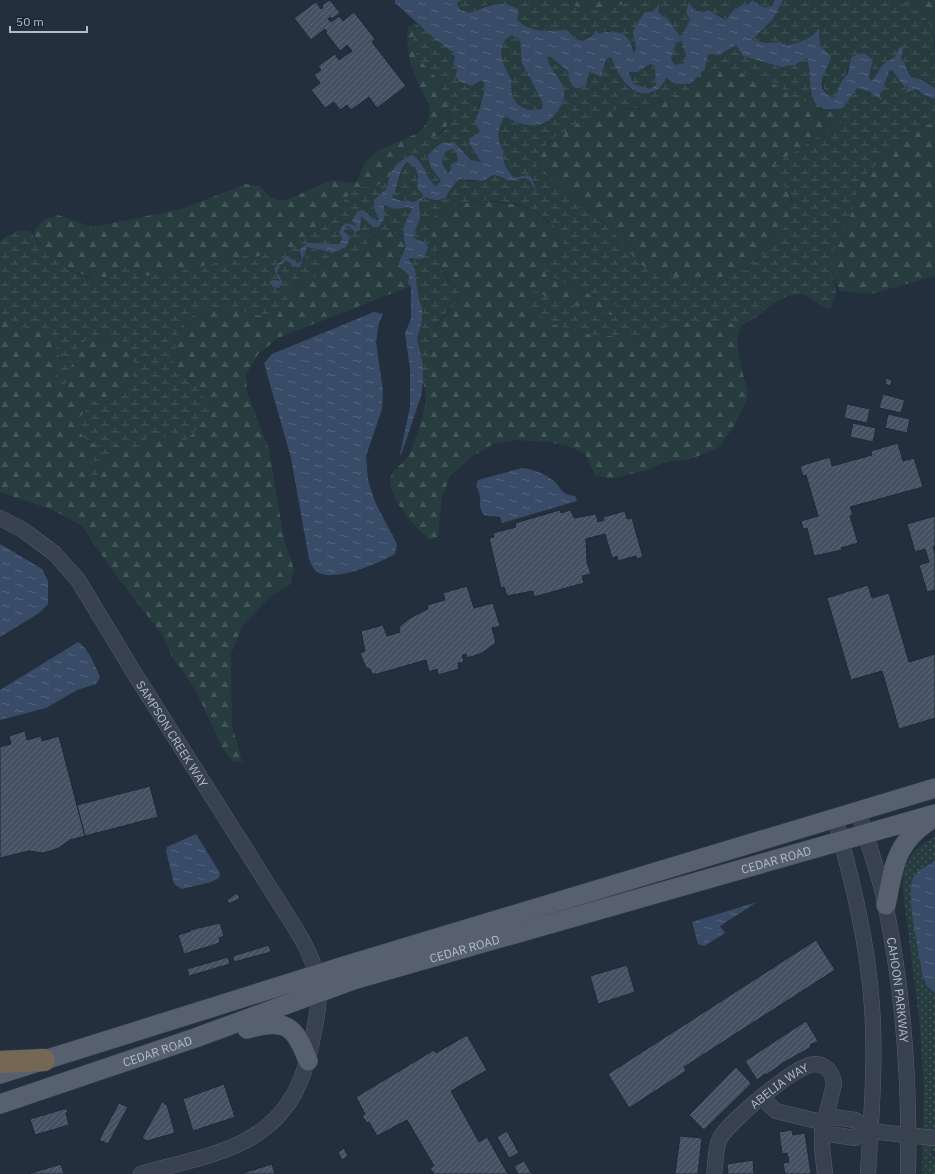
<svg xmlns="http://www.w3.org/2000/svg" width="935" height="1174" viewBox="0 0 935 1174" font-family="'IBM Plex Sans',sans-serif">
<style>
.grass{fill:url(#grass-dots)}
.forest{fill:url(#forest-firs)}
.wetland{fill:url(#wetland-marsh)}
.water{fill:url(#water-ripples);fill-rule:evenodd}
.building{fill:url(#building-hatch);stroke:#1f2835}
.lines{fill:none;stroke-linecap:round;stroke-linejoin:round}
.minor-casing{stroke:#565f6c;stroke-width:16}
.major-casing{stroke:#414a57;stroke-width:20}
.highway-casing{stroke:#434c59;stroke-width:23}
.minor{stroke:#38414e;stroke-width:15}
.major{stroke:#56606e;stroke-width:19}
.highway{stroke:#746855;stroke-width:22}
.labels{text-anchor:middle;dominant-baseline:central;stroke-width:3;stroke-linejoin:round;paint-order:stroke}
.street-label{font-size:12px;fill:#b4bcc9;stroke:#1d2633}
</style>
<defs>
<pattern id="grass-dots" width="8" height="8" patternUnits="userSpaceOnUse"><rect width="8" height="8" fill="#263c3f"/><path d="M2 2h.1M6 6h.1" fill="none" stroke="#435659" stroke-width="1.8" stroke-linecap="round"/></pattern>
<pattern id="forest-firs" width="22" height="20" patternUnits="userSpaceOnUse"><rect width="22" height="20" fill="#263c3f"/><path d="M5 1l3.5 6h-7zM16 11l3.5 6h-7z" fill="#435659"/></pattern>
<pattern id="wetland-marsh" width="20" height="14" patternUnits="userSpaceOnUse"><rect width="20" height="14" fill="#263c3f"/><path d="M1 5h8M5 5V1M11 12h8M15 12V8" fill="none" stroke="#435659"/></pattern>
<pattern id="water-ripples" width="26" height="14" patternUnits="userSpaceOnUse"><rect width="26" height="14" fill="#394c67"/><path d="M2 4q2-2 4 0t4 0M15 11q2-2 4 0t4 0" fill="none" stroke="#53647b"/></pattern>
<pattern id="building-hatch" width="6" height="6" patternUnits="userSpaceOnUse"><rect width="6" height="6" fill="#455162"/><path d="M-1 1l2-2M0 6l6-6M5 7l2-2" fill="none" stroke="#5d6877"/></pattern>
</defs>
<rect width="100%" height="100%" fill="#242f3e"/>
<!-- grass -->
<path class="grass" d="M935,837v314h-4l4,8v15h-13l2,-85 -4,-63 -17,-134c-2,-26 7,-44 32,-55z"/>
<!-- forest -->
<g class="forest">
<path d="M558,0h72c-22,15 -48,10 -72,0z"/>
<path d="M902,0h33v38c-5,-18 -19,-28 -33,-38z"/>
<path d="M416,23l-2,6v16l3,11 20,22 13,29 -2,18 -11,10 -29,14 -20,30 -13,8h-12l-11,3 -21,30 -26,17 -14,13 -6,3 -14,-3 -14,7 -12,-1 -54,13 -45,7 -17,-9h-8l-15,10 -12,2 -28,-11 -8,-9 -13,-8 -12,-18 11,-14 14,-4 35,12 88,-18 65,-25 14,2 10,11 8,3h8l41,-18 7,-1 22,2 9,-20 12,-12 41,-18c6,-5 12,-14 12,-21 0,-8 -6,-16 -9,-23 -10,-22 -16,-38 -13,-62z"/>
<path d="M705,69l22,1 38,8 19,12 8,8 15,4 6,-5 8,12 10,2 12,-3 -1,14 -66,50c19,27 22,36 2,64 -16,22 -35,40 -63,43 -5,0 -10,-1 -15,-1 -4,0 -8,2 -12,2 -9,0 -29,-6 -38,-9 -15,-6 -30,-32 -41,-44 -7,-7 -15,-13 -23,-20 -6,-5 -48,-37 -49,-40 -7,-19 49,-53 65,-56 15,-3 30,0 45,-4 14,-3 29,-12 42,-17l1,-6z"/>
<path d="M935,123v153l-64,18 -30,-3c-14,-16 -10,-42 0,-61 3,-6 8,-11 11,-18 5,-10 3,-22 9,-32 8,-12 43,-46 56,-53 5,-2 12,-3 18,-4z"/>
<path d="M482,201l31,3 22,7 28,23c1,19 -1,19 -16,28l11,18 57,25 7,5 -4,7 -8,-2 -64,-18 -6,-5h-8l97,46c15,-1 29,-9 44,-14 23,-6 46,-3 69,1 -11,15 2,50 6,68l-1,7 -14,28 -14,19 -7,4 -22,8 -25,3 -14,7 -40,10 -16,-4 -10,-21 -14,-7 -22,-5 -33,-2 -23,4 -20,12 -23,20 -8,22 -4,39 -8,3c-13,-11 -48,-47 -38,-66 4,-7 13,-12 17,-19 6,-11 17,-46 17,-59 0,-5 -2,-10 -3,-15l6,-4c-1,-37 3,-51 30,-76l-20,-39 -2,-15 -9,-21c11,-22 33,-23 54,-25z"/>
<path d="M379,231l12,1 11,4 4,11 -5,22 8,6 -1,7 3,4 -133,52 -20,16 -12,21 1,17 22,58 15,90 10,29 -4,15 -20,13 -27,28 -12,29 1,70 10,38 -9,-1 -10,-12 -28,-60 -22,-31 -10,-22 -51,-66 -30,-44 -29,-16 -53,-18v-181l4,5 17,11 21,4 14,14 3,12 -4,23 17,-15 1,-13 14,-13c8,-1 17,-3 25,-2 31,6 28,58 -3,65 -4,0 -10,-1 -15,-1l-6,41 8,2c4,10 -5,20 -9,28l7,8 18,-32 6,-5 22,12v-8c13,-17 26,-10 44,-6l20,-45 -30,-32 2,-26 5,-11 8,-9 15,-8h16l12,-4 21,9 32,-11 11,-19 25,-11c7,-28 24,-15 43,-28 6,-4 9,-11 15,-15z"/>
</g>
<!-- wetland -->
<g class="wetland">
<path d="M462,0h96c24,10 50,15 72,0h122l-3,4c-12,2 -16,6 -23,16l-6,-5 -26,-4 -3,-2c-1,8 -4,22 -11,27l-10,-14 -12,-10 1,-6 -26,28 3,11 -2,8 -2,-7 -23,-16 -10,4 -3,-2 -13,9 -7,-2 -9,-9c-20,1 -35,5 -50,-10l2,-7 -30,-9 -17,9 -12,-3 -4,-7z"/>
<polygon points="754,0 775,0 776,2 769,8 759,7"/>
<path d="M783,0h118c11,7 24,16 31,27 3,12 3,46 3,61l-15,-9 -9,-2 -4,-12 -6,-7 3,-12 -5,2 -5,10c-17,7 -12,13 -23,23l-2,-4 4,-11 -22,-8c-4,17 -10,24 -16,39l-1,1c-17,-8 -12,-23 -4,-36l-10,-16 -1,-17 -12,11 -21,6 -5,-4 -15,1 -14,-3 21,-21z"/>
<path d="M416,23l37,29 2,4 -2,9 5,2 16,19 6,-5 4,2v10l-7,20 3,19 -11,11 12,19c-14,3 -18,-19 -35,-21l-15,27 10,14 -5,4 -4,-3 -13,-24 -18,-1c2,-3 5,-7 7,-10 11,-9 33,-8 40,-23 6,-13 -6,-40 -15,-51 -4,-6 -11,-10 -15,-16 -5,-10 -6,-25 -2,-35z"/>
<path d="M510,35l10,5c3,9 1,20 6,31 6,12 19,25 17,39h-15l-11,-5 -5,-9 -1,-16 -8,-17 -2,-12 4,-11z"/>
<polygon points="681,41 686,55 684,63 675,65 671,59 676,43"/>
<path d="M736,45l7,11 38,11 27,-9 5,39 -6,5 -15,-4 -8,-8 -19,-12 -38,-8 -22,-1 3,-15c11,3 19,-3 28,-9z"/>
<path d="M549,56l14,10 6,5v8l17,7 3,-14 10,5c6,-7 5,-15 12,-20l8,17 11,14 22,5 14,-16 20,8 4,-1 -1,6 -41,17 -47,4 -7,3 -45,27 -9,12 -3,7v7l5,6 20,14 48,41 27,33 12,10 40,9 9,-2 17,1 16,-4 16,-6 18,-16 19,-25 6,-14 2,-16 -16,-26 -1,-8 67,-42 1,-14 14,-20 13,4 13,8 -3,-4v-3l3,-3 5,-19h5l9,13 6,3 -3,4 12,-2 7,6 11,4v24l-17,4 -6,4 -29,26 -22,23 -5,15 -3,16 -13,20 -7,23 -1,15 4,24 -6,16 -7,-2 -19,-13 -16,2 -14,7 -19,15 -13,7 -24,-4h-19l-24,3 -39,13 -7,1 -41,-4 -36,-10 -24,-18 1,-8 3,-6h8l6,5 64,18 8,2 4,-7 -7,-5 -57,-25 -13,-10 2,-8c15,-9 17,-9 16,-27 -9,-8 -18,-19 -28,-24 -27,-15 -91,-17 -107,15l9,21 2,15 6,14 4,7 12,10c-3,12 -12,15 -19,24 -13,17 -14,40 -13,61l-6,3v-16l-6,-27 5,-17v-13l-4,-12 -3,-27 -6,-9v-2l12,1c5,-4 10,-9 5,-16l-9,-2 -4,-4 7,-27 -1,-8 6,-5 9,4 17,-9 3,-9 5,-4 16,3 18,-7 6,1 11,5 14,-3 6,3 3,7 -6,-13 -13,3c-8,-9 -12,-15 -10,-27 -10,-10 -6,-24 1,-35 13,8 28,10 42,7l11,-46 -10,-14 -1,-5z"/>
<polygon points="650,64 655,66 656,85 650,89 634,84 628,72 646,68"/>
<polygon points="452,149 456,152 458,162 448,174 442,163 445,151"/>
<path d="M406,163h5c11,9 2,23 12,32v2l-9,5c-8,-2 -15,-1 -22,-5 7,-10 8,-23 14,-34z"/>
<path d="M388,179l-1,9 -13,12 6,19 -4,2 -12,-11 -12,11 5,3v2l-10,-3 -8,9 3,5 -3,7 -31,-1 -10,9 4,7 -5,4 -8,-6 -15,12 6,12 -7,6 10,-7 -6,-7 3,-8 6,-4 4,1 2,5 12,-7 3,-13 16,5 23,-5 -1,-19 3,-2h13l-2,-9 2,-2 12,12 11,-8v-14l11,4 14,-2 3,2 -10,27c-7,-3 -17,-7 -24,-5 -7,3 -7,10 -12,14 -18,16 -37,-2 -45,29l-25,11 -11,19 -17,12 -15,-1 -21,-9 -12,4h-16l-15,8 -8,9 -5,11 -2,26c10,10 41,37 34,50 -4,9 -14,17 -20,25l-4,2c-18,-4 -42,-13 -44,14l-4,1 -18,-13 -6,5 -18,32 -7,-8c4,-8 13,-18 9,-28 -13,-4 -18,-12 -18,-25l16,-18c5,0 11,1 15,1 31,-7 34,-59 3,-65 -8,-1 -17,1 -25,2l-14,13 -1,12 -6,19 -8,3 -3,-6 4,-23 -3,-12 -14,-14 -21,-4 -17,-11 -4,-5v-69c9,-8 18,-13 30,-11l15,20 13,8 8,9 21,10 7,1 12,-2 15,-10h8l17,9 45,-7 54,-13 12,1 14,-7 14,3 6,-3 14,-13 26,-17 21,-30 11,-3h12z"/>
</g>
<!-- water -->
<g class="water">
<path d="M395,0h67l-5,3 3,7 12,3c16,-8 28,-13 46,-4l1,4 -2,7c15,14 31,11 50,10l9,9 7,2 9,-5 4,-6 3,4c11,-4 23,-4 31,7 2,4 2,9 4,12 4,-7 0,-11 -1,-18 0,-8 8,-17 12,-23h9l5,-8 -1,8 12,10 10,14 3,-2 7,-15 -4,-6 3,-11 5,9 10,1 4,-2 18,10c7,-10 11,-14 23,-16l3,-4c8,4 8,10 20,6l3,-6h8l-10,19 -21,21 14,3 15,-1 5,4c12,-4 26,-6 33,-18l1,18 11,10c-2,15 -22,31 3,42l1,-1 5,-13 8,-11 3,-15 2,-2 11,-3 9,7 -4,17 2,4c11,-10 6,-16 23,-23l5,-10 5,-3 -3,13c7,8 5,12 10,19l9,2 15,9v11l-11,-4 -7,-6 -12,4 3,-6 -6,-3 -9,-13 -4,-1 -6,20 -3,3v3l3,5 -13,-9 -13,-4 -14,20c-41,9 -29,-25 -36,-50l-13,7 -13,2 -38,-11 -7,-11 -17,10 -11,-1 -3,15 -15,15h-14l-10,-6c-5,14 -22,21 -35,10 -10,-7 -15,-20 -20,-31l-5,3 -5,17 -12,-5 -3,14 -5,2 -8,-1 -4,-8 -1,-8 -17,-14h-4c2,12 14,20 17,33 1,5 -1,13 -4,17 -13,24 -35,22 -55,9 -7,11 -10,25 -1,35 -2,12 2,18 10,27l13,-3 4,2 6,15 -7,-11 -5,-3 -16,3 -10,-5 -6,-1 -10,6 -24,-2c-13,12 -10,28 -34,18l-6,5 1,15 -7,20c5,4 11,4 15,9 -1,7 -2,9 -7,13l-12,-1v2l6,9 3,27 4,12v13l-5,17 6,27v16l-2,15 -20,59 -1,-1 10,-47v-38l-5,-36 6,-14v-32l-3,-4 1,-8 -8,-6 -2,-7 7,-15c-6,-18 -1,-22 6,-38l-3,-2 -14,2 -11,-4v14l-5,8h-6l-12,-11 -1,14 -5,2 -7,-6 -3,2 -1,3 6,6 -4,10 -13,6 -26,-6 -7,20h-8l-2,-5 -4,-1 -6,4 -3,8 6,9 -4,6 -6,-1 -4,-5 4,-2 7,1 -6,-12 10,-11 5,-1 8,6 3,-1 2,-3 -3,-9 9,-7 31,1 3,-5 -3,-7 5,-8 3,-1 10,3 -5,-6 6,-9 5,-1 13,11 3,-2 -4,-8 -1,-11 13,-12c1,-16 10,-28 25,-33 13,7 13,23 24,31l5,-5 -10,-13 -3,-13 13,-12 13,-1 17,18 10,2 -12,-19v-4l11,-7 -5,-9 9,-30v-11l-4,-1 -8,5 -11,-4 -6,-5 3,-10 -5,-2 2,-9 -2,-4 -18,-13 -40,-36zM511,35l9,5 2,23 21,40 -1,7h-14l-10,-5 -6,-9 -1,-16 -8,-17 -2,-12 4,-11zM681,41l5,14 -2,8 -9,2 -4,-6 5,-16zM650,64l5,2 1,19 -6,4 -16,-5 -6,-12h10zM452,149l4,3 2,9 -7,3v6l-3,4 -6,-11 3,-11zM407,162l8,5 3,9 -1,12 6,7v2l-9,5c-8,-2 -15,0 -22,-5 7,-10 6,-27 15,-35z"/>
<path d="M374,312l9,2 -4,9 -3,19 7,49 -1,18 -16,47 2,24 7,22 22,42 -2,10c-16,9 -61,29 -78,18 -4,-2 -6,-9 -8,-13l-18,-101 -27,-95 8,-9z"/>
<path d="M522,468c11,1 24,6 33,14 7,8 8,13 20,14l2,5 -75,22 -2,-6 -16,-2c-8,-10 0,-16 -8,-29l2,-6z"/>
<polygon points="0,544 42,569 48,581 48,604 39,613 0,637"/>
<path d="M78,642c10,6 18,25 22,35l-4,7 -19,6 -31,18 -46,12v-30z"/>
<polygon points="196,834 220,873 219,878 211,882 182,889 174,884 166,851 167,847"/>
<path d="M935,861v132l-8,-7 -4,-9c-3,-20 -18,-83 -10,-99 4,-8 14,-12 22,-17z"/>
<polygon points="757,902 720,926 725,933 704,946 698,944 692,922"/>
</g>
<!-- building -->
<g class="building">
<polygon points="330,0 340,13 332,19 331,17 328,19 331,22 339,16 343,21 354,12 375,39 372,42 406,86 377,108 369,97 351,110 347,105 340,110 334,102 325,108 311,90 320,83 314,75 321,70 318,66 335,54 339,60 352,51 347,45 340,51 326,33 327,32 325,29 311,40 294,18 316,2 321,9 323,7 322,5"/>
<polygon points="886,378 892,380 890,386 885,384"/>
<polygon points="883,394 905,400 901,413 879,408"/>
<polygon points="847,404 870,409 867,423 844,418"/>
<polygon points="888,414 910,419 907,433 885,428"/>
<polygon points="853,423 876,428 873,442 850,437"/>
<polygon points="898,443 903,461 914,458 923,487 850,507 853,515 850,516 858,543 841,548 842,550 814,556 807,528 803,529 801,521 818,516 806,475 803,476 800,466 830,457 832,466 872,455 871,451"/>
<polygon points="560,510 561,513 571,510 574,518 596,514 598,522 604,520 603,517 625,511 627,519 632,518 643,557 637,559 636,556 618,561 617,556 612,558 605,534 586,539 587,562 591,574 582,576 584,583 534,597 533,591 507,596 504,587 501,588 489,538 494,537 493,533 516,527 515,523"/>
<polygon points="935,516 935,546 933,547 935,553 935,590 927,592 919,565 929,562 925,549 915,552 907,524"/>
<polygon points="868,585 872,598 889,593 909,662 935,654 935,718 899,729 882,671 851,680 827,598"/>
<polygon points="467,586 474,608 493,603 500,626 492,628 496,643 480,654 467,658 466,654 462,655 464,662 458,663 459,669 438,675 437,669 429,672 426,660 377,674 372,674 370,669 366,668 360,653 365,651 361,631 383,625 387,636 400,632 399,627 410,618 428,609 427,605 445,600 443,593"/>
<polygon points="25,731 27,740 41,736 42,741 59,736 85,836 70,840 57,849 43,853 29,851 0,858 0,747 11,744 9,736"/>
<polygon points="150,786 158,817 85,836 77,805"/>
<polygon points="237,893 240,898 229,904 227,900"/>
<polygon points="220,923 224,936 219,938 220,943 184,954 178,935 191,931 190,930"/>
<polygon points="816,940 835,970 684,1067 686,1071 629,1108 608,1074"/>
<polygon points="269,945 271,952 234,962 233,956"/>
<polygon points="228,957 230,964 189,976 187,969"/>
<polygon points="627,965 635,992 598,1004 590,976"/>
<polygon points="806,1021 818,1041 813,1044 812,1043 810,1045 811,1047 783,1063 766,1075 765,1074 762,1076 757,1080 745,1061"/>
<polygon points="467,1035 487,1070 451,1091 479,1142 487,1137 508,1174 434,1174 430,1168 434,1166 407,1120 377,1136 369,1122 367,1123 362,1116 365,1114 356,1097 434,1050 436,1053"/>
<polygon points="736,1067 751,1083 750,1085 704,1130 689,1115"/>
<polygon points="224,1084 235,1117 193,1131 183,1099"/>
<polygon points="162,1102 167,1105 175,1133 147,1141 142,1138"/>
<polygon points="119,1103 128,1107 108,1144 99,1140"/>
<polygon points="64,1109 67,1109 68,1112 66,1113 69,1125 35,1135 30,1119"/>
<polygon points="792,1130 793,1135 805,1133 811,1174 785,1174 783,1163 789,1162 787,1153 782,1154 779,1132"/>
<polygon points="507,1131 519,1153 509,1158 497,1137"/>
<polygon points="680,1136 702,1138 698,1174 675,1174"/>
<polygon points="344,1148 348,1156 342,1160 338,1152"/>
<polygon points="753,1160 754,1174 728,1174 727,1164"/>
<polygon points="524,1161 532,1174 518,1174 514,1166"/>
<polygon points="61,1164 64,1174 28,1174"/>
<polygon points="272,1164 275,1174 240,1174"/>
</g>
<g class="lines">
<!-- minor casing -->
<g class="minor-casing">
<g id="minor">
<path id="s1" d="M0,518l23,12 31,23 24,27 55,91 149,236c13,21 28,42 34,67 5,18 2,38 -2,57 -9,48 -22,85 -69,110 -31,16 -71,23 -104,33"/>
<path id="s2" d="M858,811c9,30 21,61 27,92 19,90 25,179 23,271"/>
<path d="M835,817c17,63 33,126 37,190 4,55 -1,112 -4,167"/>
<polyline points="761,1097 776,1111 825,1123"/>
<polyline points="870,1131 935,1138"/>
<polyline points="822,1133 855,1138 870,1131 855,1120 826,1116"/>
<path id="s3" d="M714,1174c2,-11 1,-26 6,-36 10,-17 76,-73 94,-74 12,0 19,9 20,20l-12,49v14l3,27"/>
</g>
</g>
<!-- major casing -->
<g class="major-casing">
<g id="major">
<path d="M886,905c8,-39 9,-63 46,-86"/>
<path d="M247,1029c38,-11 48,-4 61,32"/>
<polyline points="0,1074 344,966 935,788"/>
<path id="s4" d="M0,1104l195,-66 158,-58 582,-166"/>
</g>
</g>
<!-- highway casing -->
<g class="highway-casing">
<polyline id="highway" points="0,1062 44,1060"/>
</g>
<!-- minor -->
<use href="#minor" class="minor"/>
<!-- major -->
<use href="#major" class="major"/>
<!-- highway -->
<use href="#highway" class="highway"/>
</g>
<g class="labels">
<!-- street labels -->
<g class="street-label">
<text stroke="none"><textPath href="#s1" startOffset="281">SAMPSON CREEK WAY</textPath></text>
<text stroke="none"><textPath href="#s4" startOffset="814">CEDAR ROAD</textPath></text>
<text stroke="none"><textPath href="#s4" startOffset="490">CEDAR ROAD</textPath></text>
<text stroke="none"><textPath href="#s2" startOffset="184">CAHOON PARKWAY</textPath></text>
<text stroke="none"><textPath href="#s4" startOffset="166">CEDAR ROAD</textPath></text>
<text stroke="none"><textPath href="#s3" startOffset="116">ABELIA WAY</textPath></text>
</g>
</g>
<!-- scale -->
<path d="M10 26v6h77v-6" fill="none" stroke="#b4bcc9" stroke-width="2"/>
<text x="16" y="26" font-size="12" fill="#b4bcc9" stroke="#1d2633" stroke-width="3" paint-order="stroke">50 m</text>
</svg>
